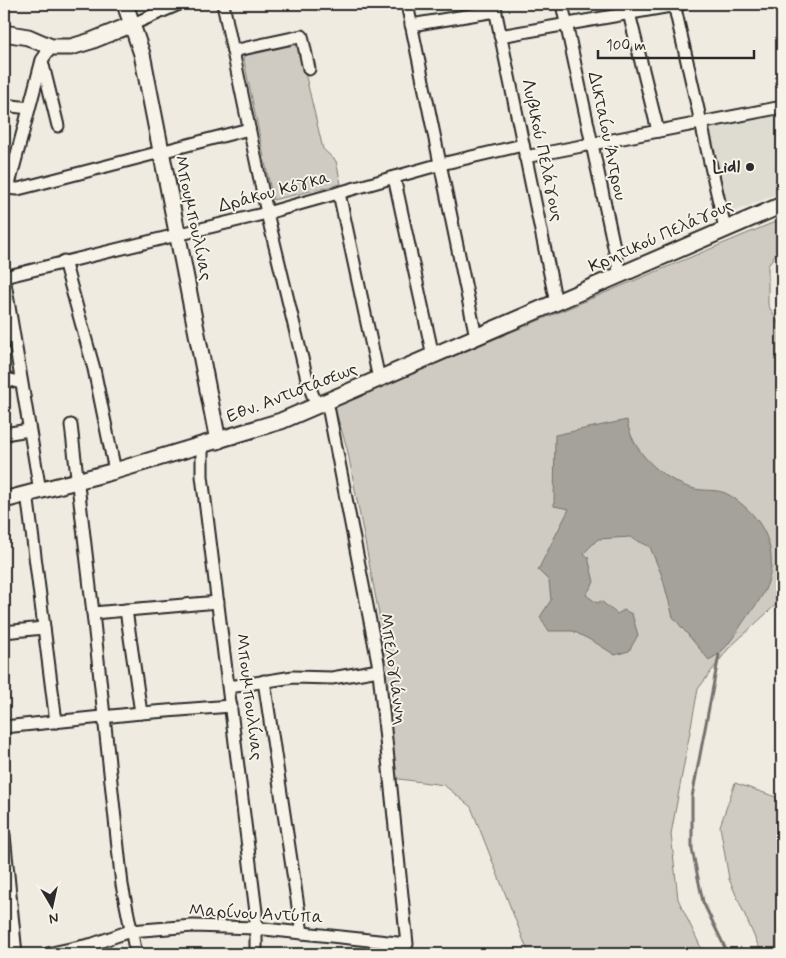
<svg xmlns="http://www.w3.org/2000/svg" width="786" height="958" viewBox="0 0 786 958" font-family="Mynerve,sans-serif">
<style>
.built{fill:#dedbd1}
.green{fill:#cfcbc2;stroke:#7d7b76}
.water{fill:#a4a29a;stroke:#74726e}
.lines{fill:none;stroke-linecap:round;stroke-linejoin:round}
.stream{stroke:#74726e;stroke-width:3}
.street-casing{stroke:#2b2b2b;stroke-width:15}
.secondary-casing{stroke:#2b2b2b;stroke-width:19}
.street{stroke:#f7f3e8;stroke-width:11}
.secondary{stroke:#f7f3e8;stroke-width:15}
.poi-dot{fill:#2b2b2b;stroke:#f7f3e8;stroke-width:2}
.labels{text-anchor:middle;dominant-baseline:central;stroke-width:4;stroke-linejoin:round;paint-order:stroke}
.street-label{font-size:18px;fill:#2b2b2b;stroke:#f7f3e8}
.poi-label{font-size:18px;font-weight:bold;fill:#2b2b2b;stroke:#f7f3e8;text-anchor:end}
</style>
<rect width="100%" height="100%" fill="#efebe0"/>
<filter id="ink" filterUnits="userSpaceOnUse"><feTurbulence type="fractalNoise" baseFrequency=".02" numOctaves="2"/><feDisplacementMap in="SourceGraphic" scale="10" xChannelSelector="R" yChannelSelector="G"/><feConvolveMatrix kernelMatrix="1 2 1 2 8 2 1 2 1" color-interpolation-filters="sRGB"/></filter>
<g filter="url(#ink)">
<!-- built -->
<polygon class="built" points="782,112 782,192 728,214 708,127"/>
<!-- green -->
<g class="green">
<polygon points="298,43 323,149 336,161 341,184 273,200 243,56"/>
<polygon points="782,219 782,243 768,266 768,305 782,329 782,599 728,649 698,689 671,834 678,899 704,954 529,954 471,807 444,785 392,778 382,630 347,448 334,406"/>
<polygon points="735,783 782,799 782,954 762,954 729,879 720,826"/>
</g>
<!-- water -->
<path class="water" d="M627,420c4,31 35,59 64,68 12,4 28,0 38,7 43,26 57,73 24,114 -15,17 -22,40 -44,51l-36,-43 -11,-41 -12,-29 -20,-10 -32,2 -14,14 4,4 6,25 -8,13 11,8 4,-2 16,13 7,-4 8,4 6,21 -9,16 -14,4 -19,-12 -23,-12h-24l-9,-14 11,-17 -2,-19 -11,-11 31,-61 -15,-3 1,-71z"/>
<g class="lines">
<!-- stream -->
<polyline class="stream" points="719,655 692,797 692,849 703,902 728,954"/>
<!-- street casing -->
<g class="street-casing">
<g id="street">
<polyline points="223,4 267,213 308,383 317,406"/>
<polyline points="407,4 476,337"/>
<polyline points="494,4 556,303"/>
<polyline points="562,4 620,275"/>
<polyline points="674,4 725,228"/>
<polyline points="629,13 658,131"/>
<polyline points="133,24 179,4"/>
<polyline points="411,25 496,11"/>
<polyline points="500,36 682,4"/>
<polyline points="233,51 302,36 309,69"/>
<polyline points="42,61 58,126"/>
<polyline points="4,105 29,108"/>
<polyline points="525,157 782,107"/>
<polyline points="394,177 433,356"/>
<polyline points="4,188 18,189 30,186 249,129"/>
<polyline points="8,188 42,60 51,47"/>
<polyline points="339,193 379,379"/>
<polyline points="64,261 94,369 115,471"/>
<polyline points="4,277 267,213 441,164 523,145"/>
<polyline points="4,277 40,491"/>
<polyline points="4,378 21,383"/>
<polyline points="71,425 93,613 122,885 136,954"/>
<polyline points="4,434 29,430"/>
<polyline points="202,445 202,476 256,912 256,954"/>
<polyline points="27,493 56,722"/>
<polyline points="126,610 141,713"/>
<polyline points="93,613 218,602"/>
<polyline points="4,632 43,628"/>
<polyline points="264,681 302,933"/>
<polyline points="229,687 293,677 332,678 379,670"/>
<polyline points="4,727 141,713 231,706"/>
<polyline points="4,835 16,954"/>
<polyline points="47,954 93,944 130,931 193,926 255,928 407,944 378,662 327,401"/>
</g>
</g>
<!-- secondary casing -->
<g class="secondary-casing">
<g id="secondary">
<polyline points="125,4 142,54 218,441"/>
<polyline points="4,33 28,37 51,47 71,47 91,41 133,24"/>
<polyline points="4,500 115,471 281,421 782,205"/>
</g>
</g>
<!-- street -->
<use href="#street" class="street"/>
<!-- secondary -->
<use href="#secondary" class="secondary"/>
</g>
</g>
<!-- markers -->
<circle class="poi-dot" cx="750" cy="167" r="5"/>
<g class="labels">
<!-- street labels -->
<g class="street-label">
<text transform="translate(607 136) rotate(78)">Δικταίου Άντρου</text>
<text transform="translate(542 150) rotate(78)">Λυβικού Πελάγους</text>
<text transform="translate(274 192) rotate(-15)">Δράκου Κόγκα</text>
<text transform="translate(193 218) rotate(78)">Μπουμπουλίνας</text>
<text transform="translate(661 236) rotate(-24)">Κρητικού Πελάγους</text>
<text transform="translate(292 393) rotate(-21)">Εθν. Αντιστάσεως</text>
<text transform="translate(393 669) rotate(82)">Μπελογιάννη</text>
<text transform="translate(249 697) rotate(83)">Μπουμπουλίνας</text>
<text transform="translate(256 914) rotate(3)">Μαρίνου Αντύπα</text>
</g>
<!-- poi labels -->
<g class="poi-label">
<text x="740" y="167">Lidl</text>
</g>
</g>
<!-- margin -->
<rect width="786" height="958" fill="none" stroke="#f7f3e8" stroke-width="20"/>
<rect x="10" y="10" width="766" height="938" fill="none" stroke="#2b2b2b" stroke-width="2" filter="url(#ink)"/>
<!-- north arrow -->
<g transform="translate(52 906) rotate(171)" stroke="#f7f3e8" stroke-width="4" paint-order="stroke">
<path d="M0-4L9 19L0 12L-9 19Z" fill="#2b2b2b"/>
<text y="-8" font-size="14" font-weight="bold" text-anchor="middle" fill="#2b2b2b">N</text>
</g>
<!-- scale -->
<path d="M598 50v8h156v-8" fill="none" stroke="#2b2b2b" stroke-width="2.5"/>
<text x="606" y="50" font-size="15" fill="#2b2b2b" stroke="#f7f3e8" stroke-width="4" paint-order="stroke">100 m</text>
</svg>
